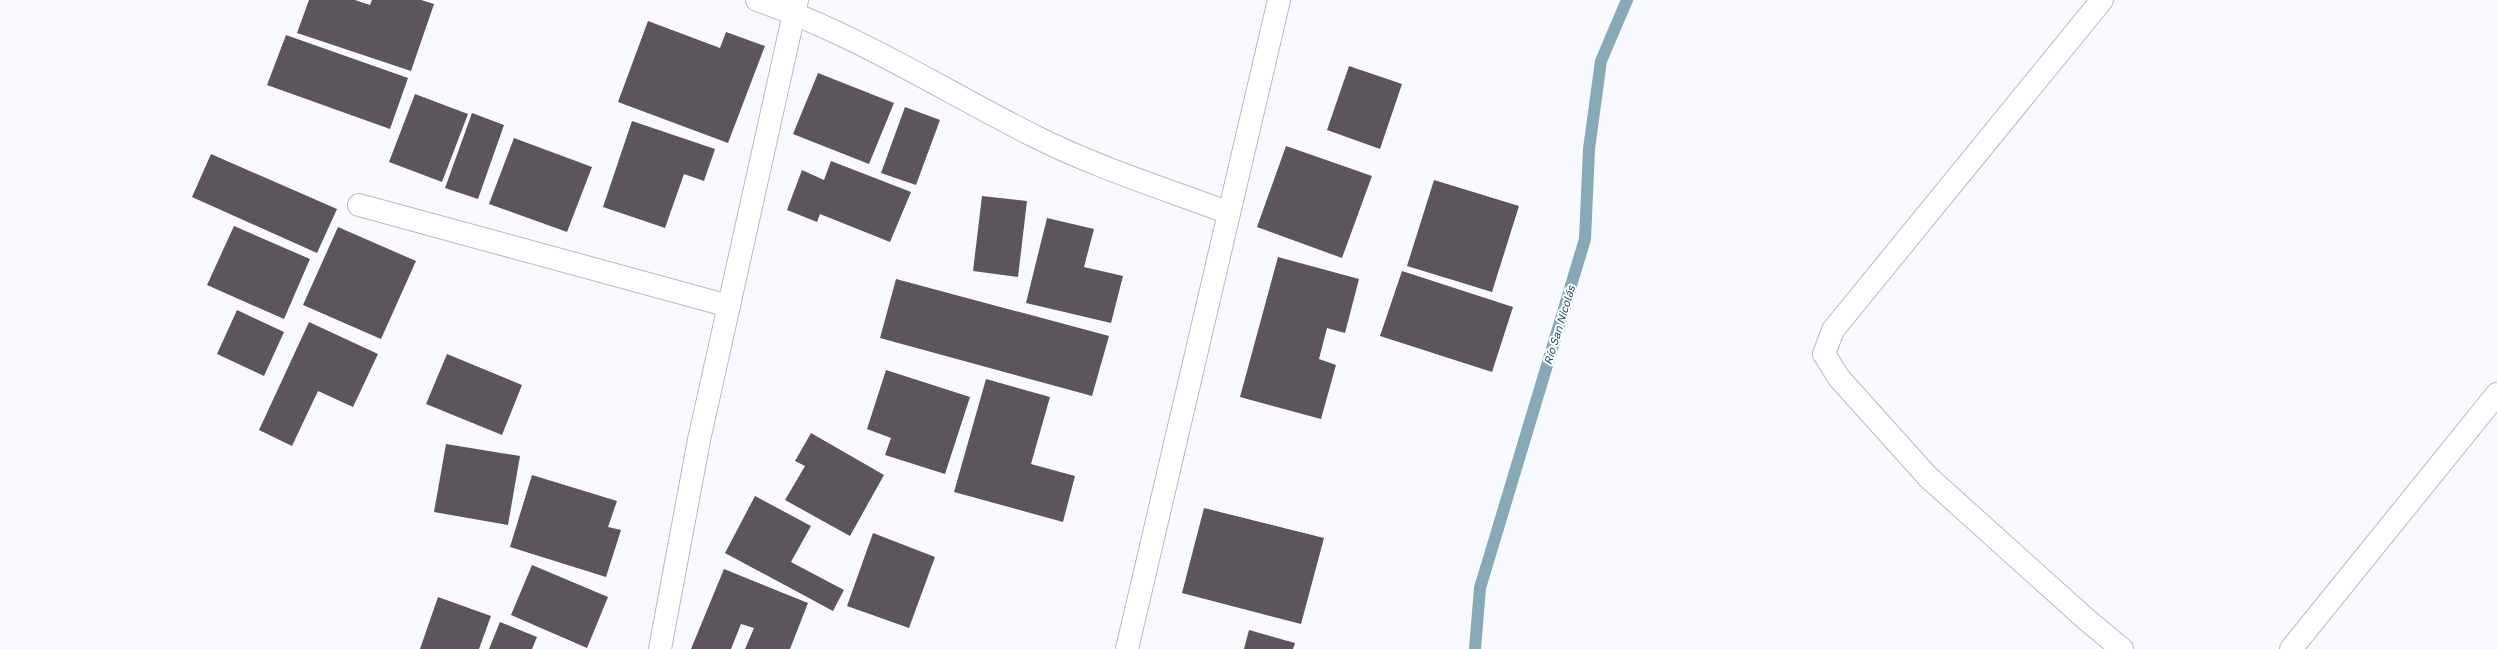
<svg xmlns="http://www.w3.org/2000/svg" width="2497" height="649" viewBox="0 0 2497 649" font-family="'Golos Text',sans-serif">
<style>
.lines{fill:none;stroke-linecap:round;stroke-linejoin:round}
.stream{stroke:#87a8b5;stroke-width:12}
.building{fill:#5c555c}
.minor-casing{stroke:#b8bac4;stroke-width:24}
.minor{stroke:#fff;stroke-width:22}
.labels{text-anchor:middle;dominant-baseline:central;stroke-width:4;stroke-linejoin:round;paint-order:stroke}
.water-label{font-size:11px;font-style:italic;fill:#165466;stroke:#fff}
</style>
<rect width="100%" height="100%" fill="#f9faff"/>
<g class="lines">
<!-- stream -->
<polyline class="stream" points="1475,649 1480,588 1585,239 1589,149 1601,61 1627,0"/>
</g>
<!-- building -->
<g class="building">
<polygon points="309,0 355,0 370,5 372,0 421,0 434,4 411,71 297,33"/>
<polygon points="648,21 720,48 726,32 765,46 728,143 618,102"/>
<polygon points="286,35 408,78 390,129 267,85"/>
<polygon points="1349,66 1402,84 1380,149 1327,130"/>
<polygon points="818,73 894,103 869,164 793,134"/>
<polygon points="415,94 468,114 442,182 389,162"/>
<polygon points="905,107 940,120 916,185 881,173"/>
<polygon points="472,113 504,125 478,199 445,188"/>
<polygon points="632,121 715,149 704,181 684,174 665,228 603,207"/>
<polygon points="514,138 592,167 567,232 489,204"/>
<polygon points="1286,146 1372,176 1342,258 1257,227"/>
<polygon points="211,154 337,209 317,253 192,197"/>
<polygon points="831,161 911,192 890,242 820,214 817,222 787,210 802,170 824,180"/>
<polygon points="1434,180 1519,206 1492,292 1407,266"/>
<polygon points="982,196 1027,201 1018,277 973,271"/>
<polygon points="1047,218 1094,229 1084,267 1123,276 1111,323 1026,303"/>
<polygon points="234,226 310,259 284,319 207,285"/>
<polygon points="338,227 416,261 381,339 303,305"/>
<polygon points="1278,257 1359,279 1345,333 1327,328 1319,359 1336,365 1321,419 1240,397"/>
<polygon points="1402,271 1513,307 1492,372 1380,336"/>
<polygon points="896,279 1109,336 1092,396 880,338"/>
<polygon points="237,310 284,332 264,376 217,354"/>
<polygon points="309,322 378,354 353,407 318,391 292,446 259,430"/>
<polygon points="447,354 522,385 502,435 426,404"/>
<polygon points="886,370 970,397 945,474 885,455 891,438 867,429"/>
<polygon points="986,379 1050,397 1031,464 1075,476 1063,522 954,492"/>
<polygon points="811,433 884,475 850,536 785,500 805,466 795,461"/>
<polygon points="446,444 520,456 508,525 434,512"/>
<polygon points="532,475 617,501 608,527 621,530 606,577 510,547"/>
<polygon points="755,496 811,526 791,562 844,590 833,611 725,553"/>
<polygon points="1204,508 1324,538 1301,624 1182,593"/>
<polygon points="873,533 935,557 909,628 847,606"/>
<polygon points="532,565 608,597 587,648 511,615"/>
<polygon points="724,569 808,603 790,649 745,649 754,628 741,624 731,649 691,649"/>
<polygon points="438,597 491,616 479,649 420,649"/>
<polygon points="500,622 537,637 532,649 489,649"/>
<polygon points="1249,630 1295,643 1293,649 1244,649"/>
</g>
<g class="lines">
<!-- minor casing -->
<g class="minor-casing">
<g id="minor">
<path d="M757,0c97,33 184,89 275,135 63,32 131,53 197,78"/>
<polyline points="2102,0 1833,330 1824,354 1839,378 1928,477 2087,620 2122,649"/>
<polyline points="359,205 729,306"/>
<polyline points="660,649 699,440 797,0"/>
<polyline points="1127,649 1279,0"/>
<polyline points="2291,649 2497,394"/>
</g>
</g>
<!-- minor -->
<use href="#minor" class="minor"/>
</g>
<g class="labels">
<!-- water labels -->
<g class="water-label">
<text transform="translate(1559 325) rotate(-73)">Río San Nicolás</text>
</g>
</g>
</svg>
